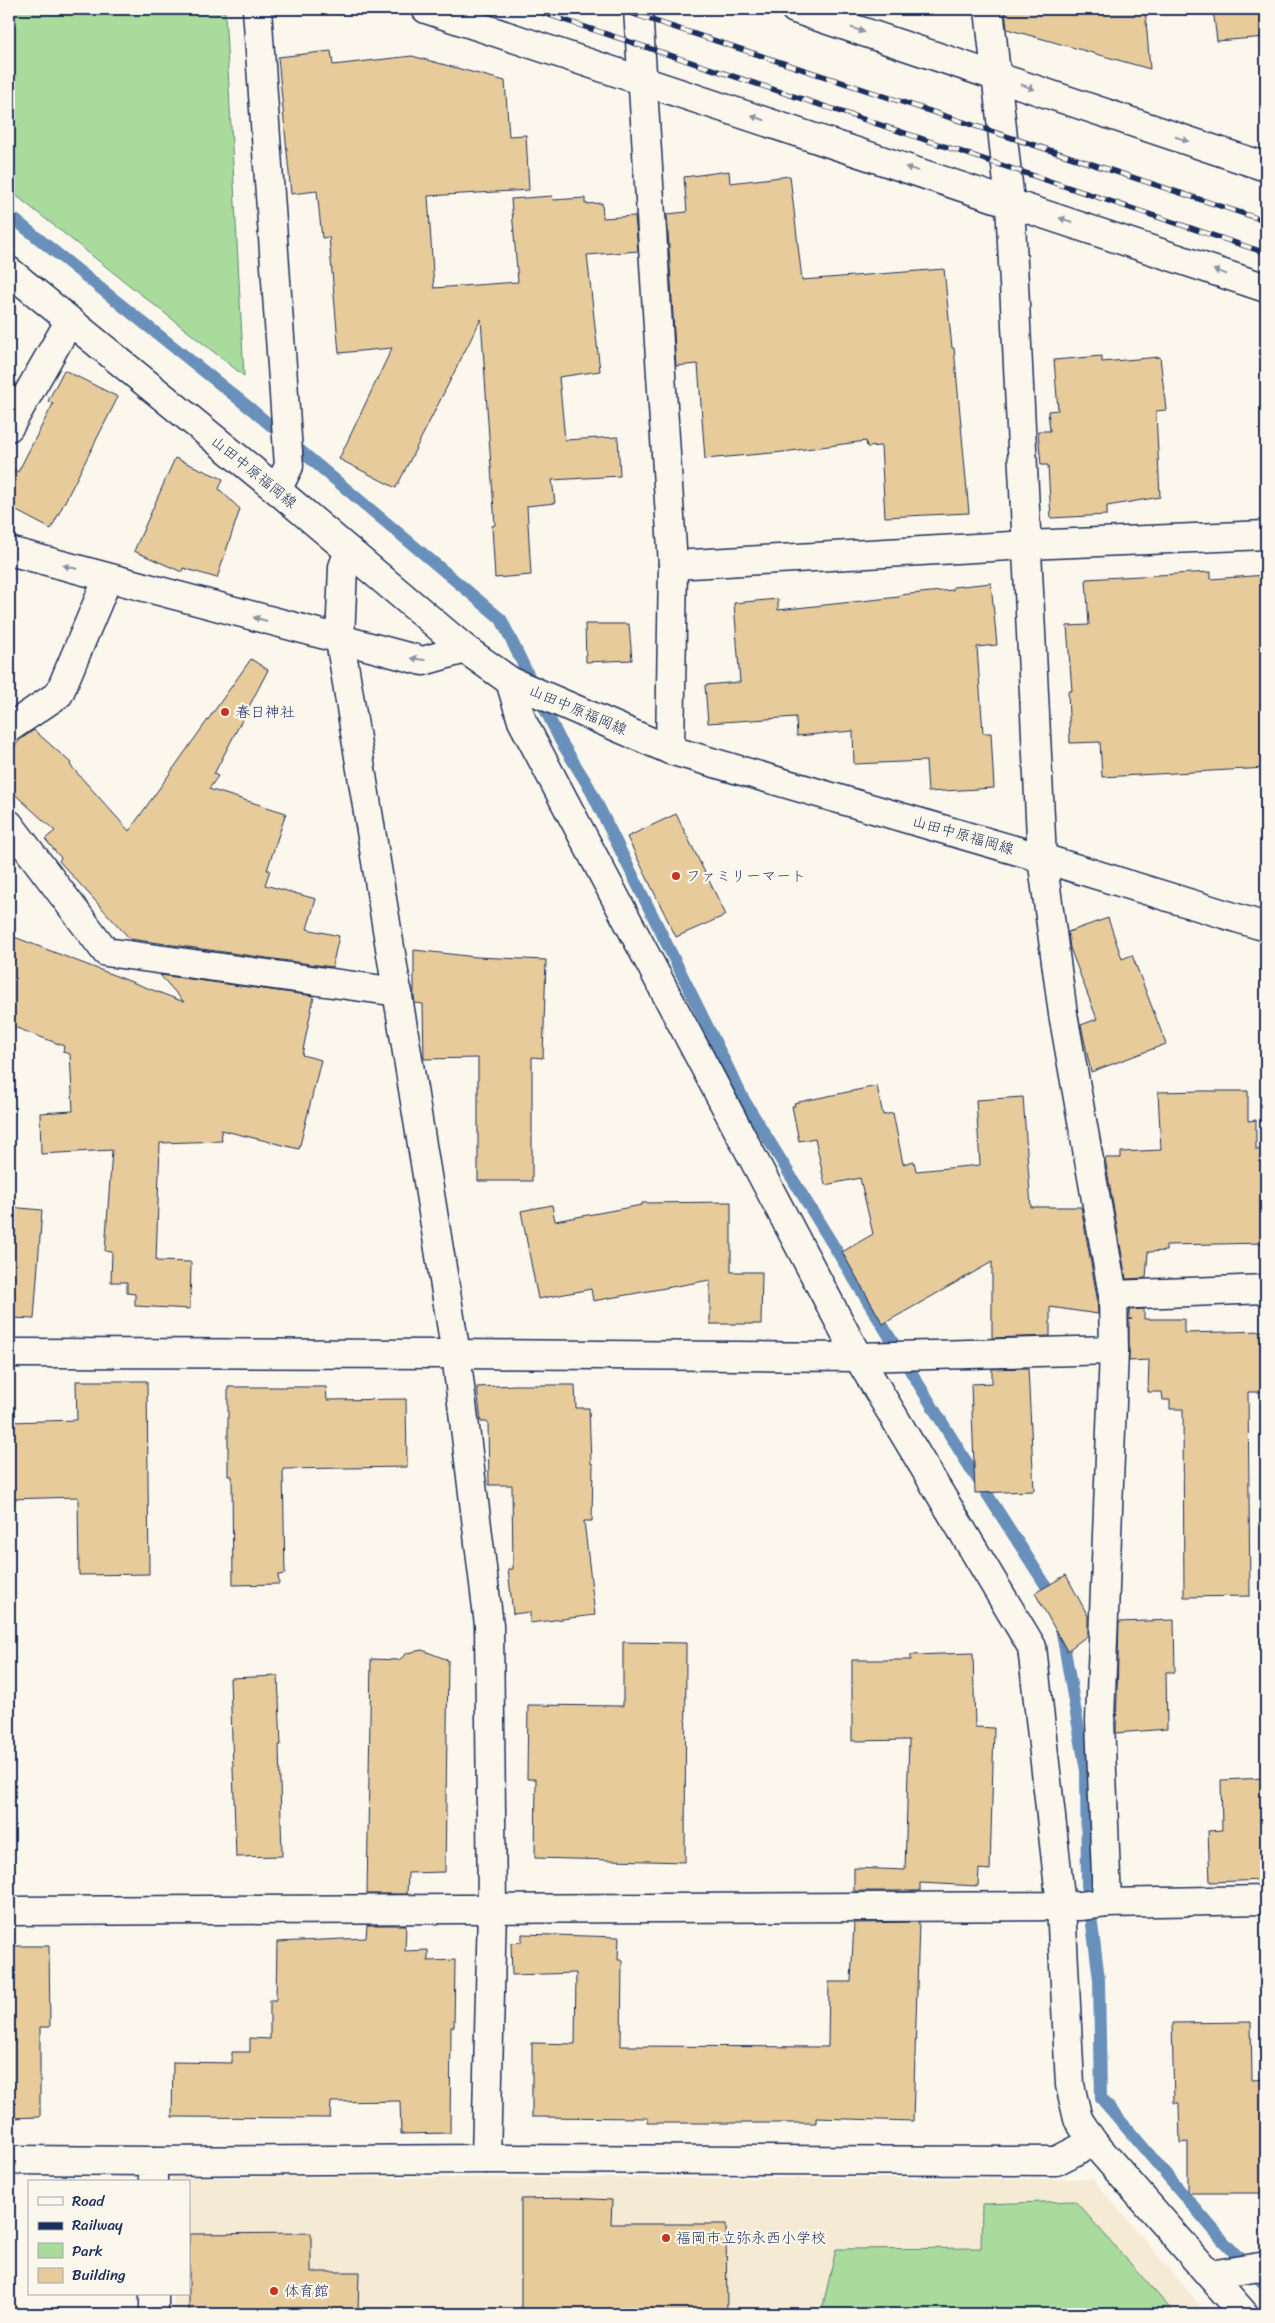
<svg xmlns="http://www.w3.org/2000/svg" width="1275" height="2323" viewBox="0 0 1275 2323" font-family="Sriracha,'Klee One',sans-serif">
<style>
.built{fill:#f5ead4}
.green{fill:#a8db9c;stroke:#62857d}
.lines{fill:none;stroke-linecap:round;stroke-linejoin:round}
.stream{stroke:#6890bb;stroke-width:12}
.building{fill:#e8cb9b;stroke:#1b2f5e}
.minor-casing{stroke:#1b2f5e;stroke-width:31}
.tertiary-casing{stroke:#1b2f5e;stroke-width:31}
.secondary-casing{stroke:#1b2f5e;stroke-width:31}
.minor{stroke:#fbf7ec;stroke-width:28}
.tertiary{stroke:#fbf7ec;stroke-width:28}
.secondary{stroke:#fbf7ec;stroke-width:28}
.rail-casing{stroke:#1b2f5e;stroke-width:5.5}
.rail{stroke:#fbf7ec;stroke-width:4;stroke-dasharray:11;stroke-linecap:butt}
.oneway{fill:#8b93a5}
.poi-dot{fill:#c8321e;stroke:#fbf7ec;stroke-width:2}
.labels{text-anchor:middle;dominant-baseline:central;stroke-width:4.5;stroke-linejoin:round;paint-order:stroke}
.street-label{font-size:15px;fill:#1b2f5e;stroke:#fbf7ec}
.poi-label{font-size:15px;fill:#1b2f5e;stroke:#fbf7ec;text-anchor:start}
</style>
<rect width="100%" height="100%" fill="#fbf7ec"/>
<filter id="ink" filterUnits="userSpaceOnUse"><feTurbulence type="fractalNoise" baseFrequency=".02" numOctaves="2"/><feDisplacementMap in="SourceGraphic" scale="10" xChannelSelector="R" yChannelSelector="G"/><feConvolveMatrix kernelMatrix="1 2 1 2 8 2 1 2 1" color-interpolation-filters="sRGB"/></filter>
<g filter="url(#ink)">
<!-- built -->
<polygon class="built" points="172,2177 1093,2179 1207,2314 173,2314 173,2294 189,2294 189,2182 172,2182"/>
<!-- green -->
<g class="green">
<polygon points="9,9 220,9 225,11 244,376 9,190"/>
<polygon points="1075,2201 1175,2314 821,2314 836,2249 981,2248 982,2204"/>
</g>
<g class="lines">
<!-- stream -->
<g class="stream">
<polyline points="9,215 251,409 501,619 560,740 589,787 744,1100 964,1458 1048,1589 1052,1603"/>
<polyline points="1062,1633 1086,1771 1087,1885 1099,1979 1101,2098 1224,2242 1266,2286"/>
</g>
</g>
<!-- building -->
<g class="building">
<polygon points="1005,9 1145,9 1150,69 1007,29"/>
<polygon points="1213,9 1266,9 1266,37 1217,41"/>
<polygon points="331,51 333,65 412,56 505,81 509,136 526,135 529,190 428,196 434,288 518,282 511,199 552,196 553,200 585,198 585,204 602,203 603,218 635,216 638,251 587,255 600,371 559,377 565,440 618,437 620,476 552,480 555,503 527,506 531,575 495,578 492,526 495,525 481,319 396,488 339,459 392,348 339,353 329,237 322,238 317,191 291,194 278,57"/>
<polygon points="729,171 730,183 790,176 802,280 944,269 952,348 954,348 969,513 885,517 881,446 867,447 866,441 783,452 705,459 698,364 676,366 667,214 687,212 684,177"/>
<polygon points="1102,356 1102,362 1160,357 1166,410 1156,411 1160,497 1107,506 1107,515 1051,518 1048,465 1041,465 1038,431 1050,431 1048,411 1058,410 1054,360"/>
<polygon points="64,370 118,397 51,529 9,507 9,466 18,472 53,404 48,401"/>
<polygon points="175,458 223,479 219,489 240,509 217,578 183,568 182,572 134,551"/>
<polygon points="1211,572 1211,579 1266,575 1266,768 1102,777 1100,742 1070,743 1068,691 1072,691 1067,626 1089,625 1086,579"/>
<polygon points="991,583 997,645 977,647 983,733 991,733 994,788 928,792 926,761 854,764 853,731 797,736 796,717 708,723 705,685 740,682 734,603 778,599 778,610 899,597 899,595 953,590 953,587"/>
<polygon points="585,624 629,624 632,660 586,662"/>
<polygon points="251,659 268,670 214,774 218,776 209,789 286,813 267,870 270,870 265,885 316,899 307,929 339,936 332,967 130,939 59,861 61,858 45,839 55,831 9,789 9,752 21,739 34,730 71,763 70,765 129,831"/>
<polygon points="676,814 726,915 676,937 627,837"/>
<polygon points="1108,918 1122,959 1132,955 1166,1044 1091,1072 1081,1025 1097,1019 1070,948 1068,932"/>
<polygon points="9,935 184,1002 160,975 314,996 302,1055 321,1060 299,1149 221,1130 222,1141 160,1143 156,1261 191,1262 190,1309 135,1306 135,1294 127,1293 127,1282 111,1282 112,1252 105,1251 112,1150 41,1154 40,1113 73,1111 70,1054 63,1052 64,1046 9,1025"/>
<polygon points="414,950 476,957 546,960 543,1058 532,1057 532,1181 478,1181 478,1058 424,1059 423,1004 415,1003 414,995"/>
<polygon points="877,1086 883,1115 893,1113 903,1164 914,1161 916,1171 980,1165 976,1100 1023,1097 1031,1207 1081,1207 1097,1297 1098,1314 1050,1307 1050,1336 992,1338 992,1262 883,1324 842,1252 873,1234 860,1178 825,1185 815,1138 799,1141 792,1106 795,1106 794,1103"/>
<polygon points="1202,1091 1248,1091 1248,1121 1256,1120 1256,1150 1266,1149 1266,1243 1166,1245 1166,1251 1148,1252 1146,1278 1126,1279 1105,1158 1121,1158 1121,1152 1161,1150 1158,1092"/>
<polygon points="731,1202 731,1272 762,1272 761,1324 710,1324 710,1280 593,1301 591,1289 538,1299 521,1211 552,1205 555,1221 642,1205 642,1203"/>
<polygon points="9,1207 42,1210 34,1319 9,1318"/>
<polygon points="1144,1309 1144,1319 1184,1319 1184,1333 1266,1331 1266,1392 1248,1392 1250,1596 1184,1597 1183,1409 1170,1409 1170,1400 1163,1400 1162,1392 1148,1392 1149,1360 1129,1361 1129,1319 1132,1319 1129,1319 1129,1310"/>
<polygon points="1028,1368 1034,1491 975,1493 971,1384 992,1383 992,1369"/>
<polygon points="76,1381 147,1381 149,1574 79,1575 78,1497 9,1499 9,1422 77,1420"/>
<polygon points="515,1385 575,1385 576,1408 589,1408 591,1464 593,1464 592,1521 584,1521 595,1615 530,1623 530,1612 513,1614 508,1569 513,1569 512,1485 489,1485 488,1422 481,1422 477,1387"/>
<polygon points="228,1387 326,1387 327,1400 406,1399 407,1467 283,1469 285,1574 278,1575 279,1584 233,1585 232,1476 228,1476"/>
<polygon points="1066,1575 1088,1616 1088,1635 1067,1651 1035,1593"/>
<polygon points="1174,1620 1175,1672 1166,1672 1167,1729 1116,1733 1119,1622"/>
<polygon points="623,1642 686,1643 685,1862 535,1858 536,1779 527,1779 528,1705 623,1706"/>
<polygon points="422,1650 448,1660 445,1872 408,1873 407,1894 367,1894 371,1659 399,1660 407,1653"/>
<polygon points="973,1653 975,1727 994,1728 990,1870 979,1869 978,1886 920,1883 920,1891 854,1891 854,1868 905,1870 909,1740 852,1741 852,1660 911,1660 911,1655"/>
<polygon points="278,1676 281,1745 279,1745 282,1856 236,1857 230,1678"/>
<polygon points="1266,1778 1266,1880 1210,1882 1208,1831 1222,1830 1221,1780"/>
<polygon points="919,1922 913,2121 816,2118 816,2123 648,2123 648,2118 532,2117 532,2043 575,2044 576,1973 512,1975 511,1943 522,1942 522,1934 619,1937 618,1960 622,1960 621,2046 828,2047 829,1982 851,1982 854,1923"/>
<polygon points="367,1925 406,1925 405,1951 428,1950 428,1961 455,1960 454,2027 451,2027 450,2133 401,2134 400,2101 331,2102 330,2118 172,2117 173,2062 232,2063 232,2052 250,2052 250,2038 270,2039 270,2000 276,2000 277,1942 366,1938"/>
<polygon points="9,1946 49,1946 50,2027 40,2027 40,2117 9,2118"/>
<polygon points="1251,2022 1252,2080 1266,2079 1266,2193 1188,2193 1188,2142 1180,2143 1179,2103 1174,2103 1172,2023"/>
<polygon points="573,2198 612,2200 611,2224 726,2224 727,2314 521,2314 521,2199"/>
<polygon points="311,2233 311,2272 359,2272 358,2314 189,2314 189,2234"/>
</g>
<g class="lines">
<!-- minor casing -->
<g class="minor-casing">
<g id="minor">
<polyline points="257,9 289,466 277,490"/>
<polyline points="638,9 673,565 670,750"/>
<polyline points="989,9 1010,202 1042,858 1063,1014 1113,1295 1114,1350 1100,1720 1107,1903"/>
<polyline points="9,427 69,322"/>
<polyline points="9,551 423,661 465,649"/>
<polyline points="349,551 343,567 340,640 456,1354 489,1625 492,1908 486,2159"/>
<polyline points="673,565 1027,545 1266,535"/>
<polyline points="510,681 522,721 858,1357 1032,1647 1061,1906"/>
<polyline points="9,728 59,694 108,578"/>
<polyline points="9,824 106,952 398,992"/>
<polyline points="1113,1295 1266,1289"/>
<polyline points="456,1354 858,1357 1114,1350"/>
<polyline points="9,1911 1080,1906 1107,1903 1266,1900"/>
<polyline points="9,2160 153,2161 153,2182"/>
<polyline points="154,2294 154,2314"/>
</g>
</g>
<!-- tertiary casing -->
<g class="tertiary-casing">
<g id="tertiary">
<polyline points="426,9 1266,288"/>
<polyline points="795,9 1266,167"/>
<polyline points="9,1353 456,1354"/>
<polyline points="1061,1906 1070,2085 1078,2119 1093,2142 1244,2314"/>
<polyline points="153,2161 486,2159 1056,2161 1093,2142"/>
<polyline points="1210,2275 1266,2266"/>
</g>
</g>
<!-- secondary casing -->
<g class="secondary-casing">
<polyline id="secondary" points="9,271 277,490 465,649 510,681 670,750 1042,858 1266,927"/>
</g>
<!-- minor -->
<use href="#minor" class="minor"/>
<!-- tertiary -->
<use href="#tertiary" class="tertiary"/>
<!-- secondary -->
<use href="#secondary" class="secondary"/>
<!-- rail casing -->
<g class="rail-casing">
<g id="rail">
<polyline points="531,9 1266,253"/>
<polyline points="618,9 1266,221"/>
</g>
</g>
<!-- rail -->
<use href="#rail" class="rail"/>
</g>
<!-- one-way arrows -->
<defs><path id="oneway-solid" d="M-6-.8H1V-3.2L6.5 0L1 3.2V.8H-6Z" transform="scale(1.25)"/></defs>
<g class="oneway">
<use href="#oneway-solid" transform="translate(858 30) rotate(19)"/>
<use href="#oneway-solid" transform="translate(1028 87) rotate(19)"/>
<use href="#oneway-solid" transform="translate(758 118) rotate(-162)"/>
<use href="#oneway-solid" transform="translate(1182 139) rotate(19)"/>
<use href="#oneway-solid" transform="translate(912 169) rotate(-162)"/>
<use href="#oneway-solid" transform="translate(1066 220) rotate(-162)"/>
<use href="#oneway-solid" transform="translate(1220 272) rotate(-161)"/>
<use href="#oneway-solid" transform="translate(70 567) rotate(-165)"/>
<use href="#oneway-solid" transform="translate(260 619) rotate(-165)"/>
<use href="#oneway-solid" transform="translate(418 659) rotate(-171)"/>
</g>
</g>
<!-- markers -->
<g class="poi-dot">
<circle cx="225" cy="712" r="5"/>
<circle cx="676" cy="876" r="5"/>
<circle cx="666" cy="2238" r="5"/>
<circle cx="274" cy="2291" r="5"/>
</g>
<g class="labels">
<!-- street labels -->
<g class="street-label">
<text transform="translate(254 472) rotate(39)">山田中原福岡線</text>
<text transform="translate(578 710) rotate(23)">山田中原福岡線</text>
<text transform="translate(963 835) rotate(16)">山田中原福岡線</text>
</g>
<!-- poi labels -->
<g class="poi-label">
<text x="235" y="712">春日神社</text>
<text x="686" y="876">ファミリーマート</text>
<text x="676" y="2238">福岡市立弥永西小学校</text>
<text x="284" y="2291">体育館</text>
</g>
</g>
<!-- margin -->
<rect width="1275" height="2323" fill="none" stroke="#fbf7ec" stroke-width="30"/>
<rect x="15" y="15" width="1245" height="2293" fill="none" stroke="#1b2f5e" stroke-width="2" filter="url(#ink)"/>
<!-- legend -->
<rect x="28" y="2180" width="162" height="115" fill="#fbf7ec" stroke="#a1a7b3"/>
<rect x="38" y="2197" width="25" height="8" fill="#fbf7ec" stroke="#a1a7b3"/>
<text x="72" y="2206" font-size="15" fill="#1b2f5e">Road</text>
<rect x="38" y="2222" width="25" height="8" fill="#1b2f5e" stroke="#a1a7b3"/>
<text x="72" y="2230" font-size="15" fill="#1b2f5e">Railway</text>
<rect x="38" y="2243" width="25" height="15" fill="#a8db9c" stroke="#a1a7b3"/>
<text x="72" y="2256" font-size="15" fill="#1b2f5e">Park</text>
<rect x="38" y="2268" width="25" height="15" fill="#e8cb9b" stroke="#a1a7b3"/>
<text x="72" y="2280" font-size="15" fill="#1b2f5e">Building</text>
</svg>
